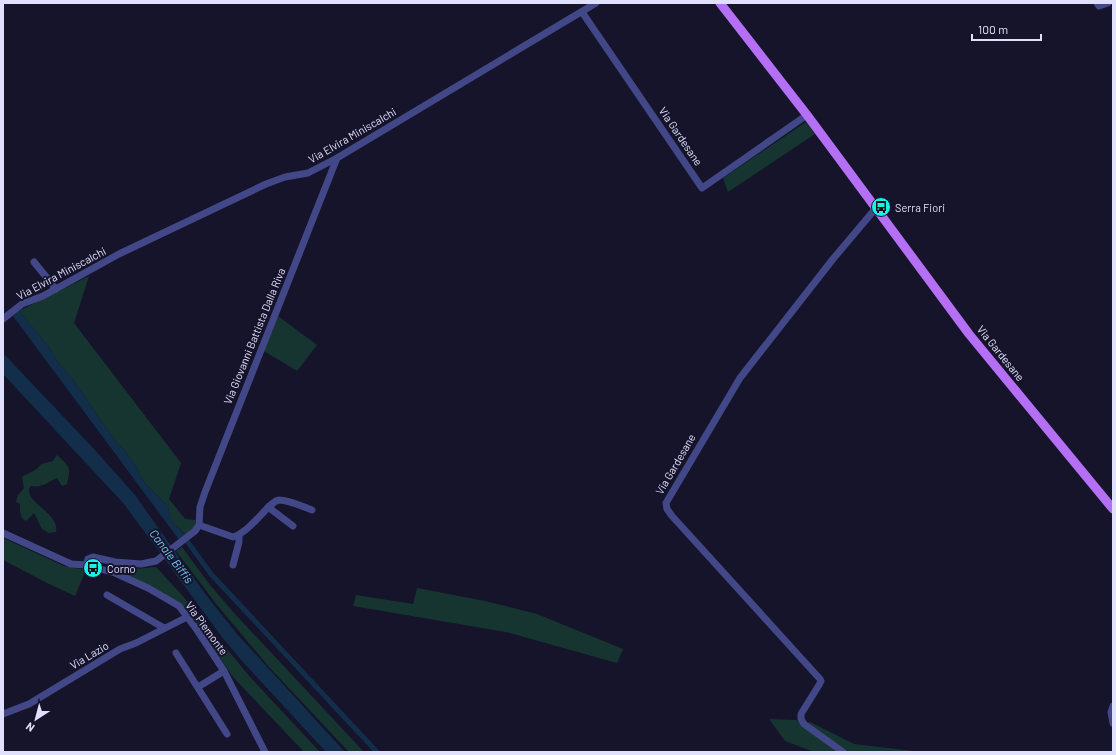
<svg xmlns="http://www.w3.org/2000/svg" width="1116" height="755" viewBox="0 0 1116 755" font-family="Barlow,sans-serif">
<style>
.green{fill:#173530}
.water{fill:#122e4b}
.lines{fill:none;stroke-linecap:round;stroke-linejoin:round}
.canal{stroke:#122e4b;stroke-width:5}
.minor{stroke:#424787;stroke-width:7}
.major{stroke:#b46ff5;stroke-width:9}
.labels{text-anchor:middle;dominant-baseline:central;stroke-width:4;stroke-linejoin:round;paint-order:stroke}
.street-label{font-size:11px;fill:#e0e0fd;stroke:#15142b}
.poi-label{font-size:11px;fill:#e0e0fd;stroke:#15142b;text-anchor:start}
.water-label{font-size:12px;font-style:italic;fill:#76c9f5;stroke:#15142b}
</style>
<rect width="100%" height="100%" fill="#15142b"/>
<!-- green -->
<g class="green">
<polygon points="806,122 815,134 728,192 723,178"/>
<polygon points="89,276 74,323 181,463 169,499 185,519 195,520 195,526 186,535 172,521 170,518 168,506 144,482 135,465 125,451 115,441 74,381 57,361 49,347 19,311"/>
<polygon points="278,316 317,345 297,371 264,351"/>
<path d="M57,455c13,12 14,12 10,29l-5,2 -5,-8c-9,4 -15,10 -26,8l-2,2c0,2 0,5 1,7 6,12 29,21 26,37l-7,1 -7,-4 -8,-16 -8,8 -4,-3 -2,-6v-8l-4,-2 2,-7 6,-7 -2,-11c7,-5 14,-5 19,-13l12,-3z"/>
<polygon points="3,538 64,566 86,570 75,596 49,584 3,560"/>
<polygon points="182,547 210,585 235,614 364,752 349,752 269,667 217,605 176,551"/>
<polygon points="111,565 135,569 156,567 181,594 251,678 320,752 304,752 233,677 198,626 180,605 114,572"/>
<polygon points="417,588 485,601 537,614 623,649 617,663 506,632 353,606 356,595 413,604"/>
<polygon points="769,719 796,720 806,729 839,752 814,752 785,741"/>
<polygon points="810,722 854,744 923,752 848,752 806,723"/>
</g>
<!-- water -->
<g class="water">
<polygon points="19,311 49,347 57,361 74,381 115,441 125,451 135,465 144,482 168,506 170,518 172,521 186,536 180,541 13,316"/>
<polygon points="3,353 94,449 135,495 206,595 237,634 345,752 326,752 242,661 222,637 124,504 3,374"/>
</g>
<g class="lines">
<!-- canal -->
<polyline class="canal" points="184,537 211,574 377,752"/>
<!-- minor -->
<g class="minor">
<polyline points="1097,3 1099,6 1108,3"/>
<polyline points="582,12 702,188 807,115"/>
<polyline points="34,262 56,289"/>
<polyline points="3,319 22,304 43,296 119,254 266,184 285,177 308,173 337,158 596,3"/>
<polyline points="268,507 293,526"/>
<path d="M199,525l34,12c18,-5 36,-36 46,-37 11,0 24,7 33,10"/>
<polyline points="3,533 71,564 86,565 115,573 148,588 179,606 197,630 224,671 265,752"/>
<polyline points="86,565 88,559 93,557 115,562 141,564 156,561 195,531 199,525 200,507 205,492 337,158"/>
<polyline points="233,565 239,542 239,536"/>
<polyline points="107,595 164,628"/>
<polyline points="176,653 227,734"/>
<polyline points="198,687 224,671"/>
<polyline points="1113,706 1111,712 1113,723"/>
<polyline points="3,714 29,704 120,649 136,643 187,617"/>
<polyline points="843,752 804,724 801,719 801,714 819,685 821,681 820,679 672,516 667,509 666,503 740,378 833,259 876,208"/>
</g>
<!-- major -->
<polyline class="major" points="720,3 807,115 969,334 1113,509"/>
</g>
<!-- icons -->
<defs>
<g id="bus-disc" transform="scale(1)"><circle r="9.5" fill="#1aefec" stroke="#15142b"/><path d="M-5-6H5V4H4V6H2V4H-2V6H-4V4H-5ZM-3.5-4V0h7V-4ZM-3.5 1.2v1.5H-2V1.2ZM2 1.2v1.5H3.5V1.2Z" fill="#111"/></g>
</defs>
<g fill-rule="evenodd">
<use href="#bus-disc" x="881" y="207"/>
<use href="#bus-disc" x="93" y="568"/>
</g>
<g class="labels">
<!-- street labels -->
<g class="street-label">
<text transform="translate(352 135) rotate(-30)">Via Elvira Miniscalchi</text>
<text transform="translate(681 136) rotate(56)">Via Gardesane</text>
<text transform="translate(61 273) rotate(-28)">Via Elvira Miniscalchi</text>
<text transform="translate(254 336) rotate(-68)">Via Giovanni Battista Dalla Riva</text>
<text transform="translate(1001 353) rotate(51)">Via Gardesane</text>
<text transform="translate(675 464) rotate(-60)">Via Gardesane</text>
<text transform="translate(207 628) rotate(54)">Via Piemonte</text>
<text transform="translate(89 655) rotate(-31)">Via Lazio</text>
</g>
<!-- poi labels -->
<g class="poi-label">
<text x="895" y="207">Serra Fiori</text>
<text x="107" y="568">Corno</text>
</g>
<!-- water labels -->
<g class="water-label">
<text transform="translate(172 556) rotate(53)">Canale Biffis</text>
</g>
</g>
<!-- border -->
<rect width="1116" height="755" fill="none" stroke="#e0e0fd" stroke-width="8"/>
<!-- north arrow -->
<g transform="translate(36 719) rotate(216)" stroke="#15142b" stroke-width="3" paint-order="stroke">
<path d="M0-3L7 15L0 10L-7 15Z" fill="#e0e0fd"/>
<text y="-6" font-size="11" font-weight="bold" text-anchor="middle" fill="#e0e0fd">N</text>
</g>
<!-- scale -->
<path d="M972 34v6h69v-6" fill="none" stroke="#e0e0fd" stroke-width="2"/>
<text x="978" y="34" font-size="12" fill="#e0e0fd" stroke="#15142b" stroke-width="3" paint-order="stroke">100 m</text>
</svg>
